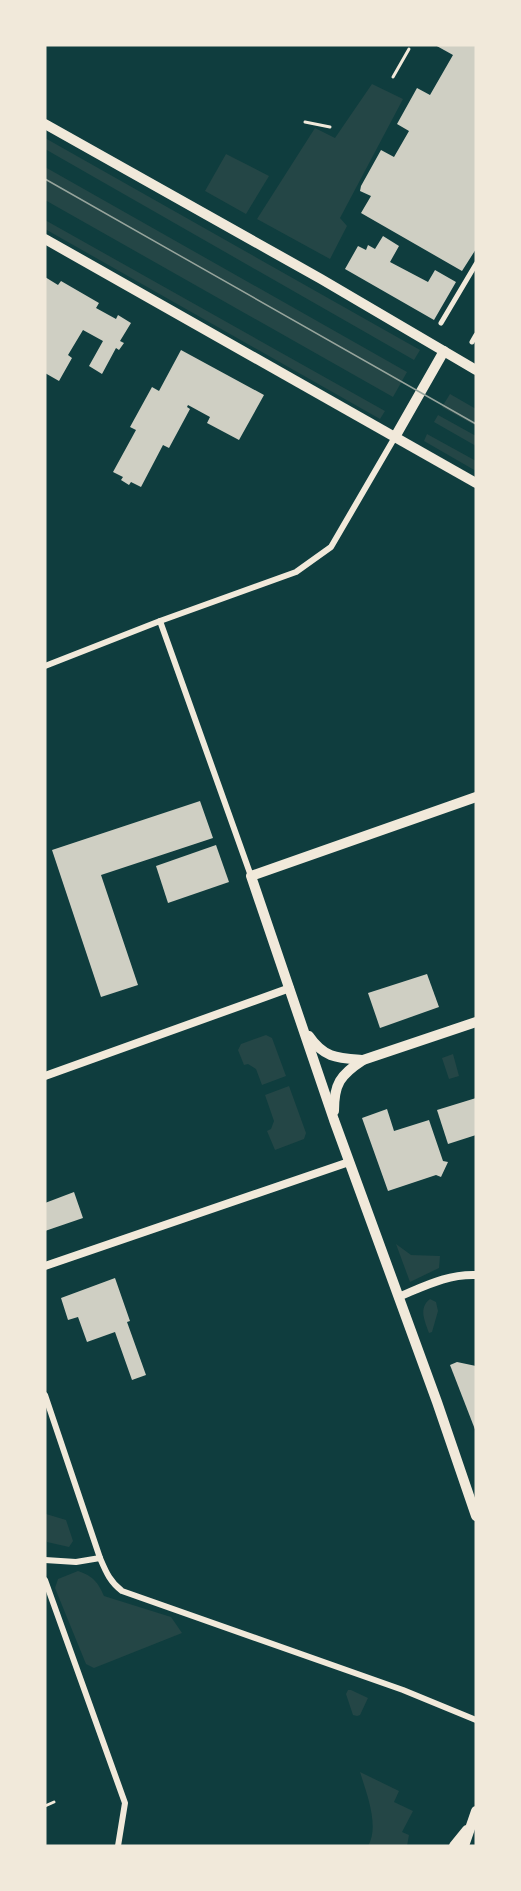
<svg xmlns="http://www.w3.org/2000/svg" width="521" height="1891" viewBox="0 0 521 1891" font-family="Montserrat,sans-serif">
<style>
.green{fill:#244646}
.building{fill:#cfcfc3}
.lines{fill:none;stroke-linecap:round;stroke-linejoin:round}
.service{stroke:#f1e9da;stroke-width:3}
.pedestrian{stroke:#f1e9da;stroke-width:5}
.minor{stroke:#f1e9da;stroke-width:6}
.tertiary{stroke:#f1e9da;stroke-width:8}
.primary{stroke:#f1e9da;stroke-width:10}
.tram{stroke:#97a49c;stroke-width:1.5}
</style>
<rect width="100%" height="100%" fill="#0f3d3e"/>
<!-- green -->
<g class="green">
<polygon points="372,84 403,99 340,218 347,226 330,259 257,219 315,128 335,138"/>
<polygon points="45,138 420,350 414,360 45,149"/>
<polygon points="226,154 269,176 246,214 205,191"/>
<polygon points="45,167 407,372 393,397 45,200"/>
<polygon points="45,220 385,411 380,419 45,229"/>
<polygon points="450,394 476,409 476,426 442,407"/>
<polygon points="438,415 476,436 476,446 434,422"/>
<polygon points="427,434 476,461 476,471 424,441"/>
<polygon points="266,1035 272,1038 286,1076 262,1085 256,1069 248,1064 244,1065 238,1050 241,1044"/>
<polygon points="453,1054 459,1076 449,1079 442,1058"/>
<polygon points="289,1086 306,1133 304,1139 275,1150 267,1131 271,1129 274,1121 265,1095"/>
<polygon points="396,1244 411,1255 440,1256 439,1268 410,1282"/>
<path d="M430,1299l6,3 2,9 -6,21 -3,1c-4,-12 -11,-25 1,-34z"/>
<polygon points="46,1514 66,1520 73,1541 69,1547 47,1542 45,1536"/>
<path d="M78,1571c15,5 20,11 26,25l67,21 11,16 -88,35 -8,-4 -31,-76 3,-9z"/>
<polygon points="348,1690 351,1690 368,1698 360,1715 357,1716 353,1715 346,1694"/>
<path d="M360,1772l39,19 -5,11 19,9 -11,21 7,3 -2,11h-39c12,-20 -2,-54 -8,-74z"/>
</g>
<!-- building -->
<g class="building">
<polygon points="435,45 476,45 476,249 462,271 361,213 371,196 360,191 361,186 381,150 394,157 409,131 397,124 417,88 430,95 453,55"/>
<polygon points="383,236 399,246 390,262 428,282 435,270 456,282 434,320 345,269 358,246 366,250 368,245 375,249"/>
<polygon points="45,277 58,285 61,281 99,303 96,308 116,319 118,315 131,323 120,341 124,343 119,350 116,348 102,374 89,366 103,341 83,330 68,355 72,358 59,381 45,373"/>
<polygon points="181,350 264,395 239,440 207,423 210,417 188,405 187,407 190,409 169,448 163,445 141,487 131,482 129,485 121,480 123,477 113,472 136,430 130,427 152,387 159,391"/>
<polygon points="200,801 213,838 101,875 138,985 101,997 52,850"/>
<polygon points="216,845 229,882 168,903 156,866"/>
<polygon points="427,974 439,1007 380,1028 368,993"/>
<polygon points="476,1098 476,1135 448,1144 437,1110"/>
<polygon points="387,1109 394,1131 429,1120 443,1161 448,1162 441,1177 436,1175 388,1191 362,1118"/>
<polygon points="74,1192 83,1218 45,1231 45,1203"/>
<polygon points="115,1278 130,1321 127,1322 146,1375 132,1380 115,1332 87,1342 78,1317 68,1320 61,1298"/>
<polygon points="457,1362 476,1366 476,1432 450,1365"/>
</g>
<g class="lines">
<!-- service -->
<g class="service">
<polyline points="393,77 409,49"/>
<polyline points="305,122 330,127"/>
<polyline points="45,1806 54,1802"/>
</g>
<!-- pedestrian -->
<g class="pedestrian">
<polyline points="441,323 476,264"/>
<polyline points="472,342 476,335"/>
</g>
<!-- minor -->
<g class="minor">
<polyline points="160,621 251,876"/>
<polyline points="45,666 160,621 296,572 331,547 395,437"/>
<path d="M45,1395l55,163c6,14 10,24 22,33l281,99 73,30"/>
<polyline points="45,1560 76,1562 100,1558"/>
<polyline points="45,1580 125,1803 118,1846"/>
</g>
<!-- tertiary -->
<g class="tertiary">
<polyline points="45,1076 290,988"/>
<polyline points="45,1266 349,1162"/>
<path d="M398,1297c27,-11 49,-23 78,-22"/>
</g>
<!-- primary -->
<g class="primary">
<polyline points="45,124 321,279 476,370"/>
<polyline points="45,239 476,483"/>
<polyline points="395,437 444,351"/>
<polyline points="476,797 251,876 334,1120 437,1402 476,1516"/>
<path d="M309,1036c15,22 28,22 54,24"/>
<path d="M334,1111c0,-27 6,-36 29,-51l113,-38"/>
<polyline points="454,1846 467,1830"/>
<polyline points="464,1846 476,1811"/>
</g>
<!-- tram -->
<polyline class="tram" points="45,179 476,424"/>
</g>
<!-- border -->
<rect width="521" height="1891" fill="none" stroke="#f1e9da" stroke-width="93"/>
</svg>
